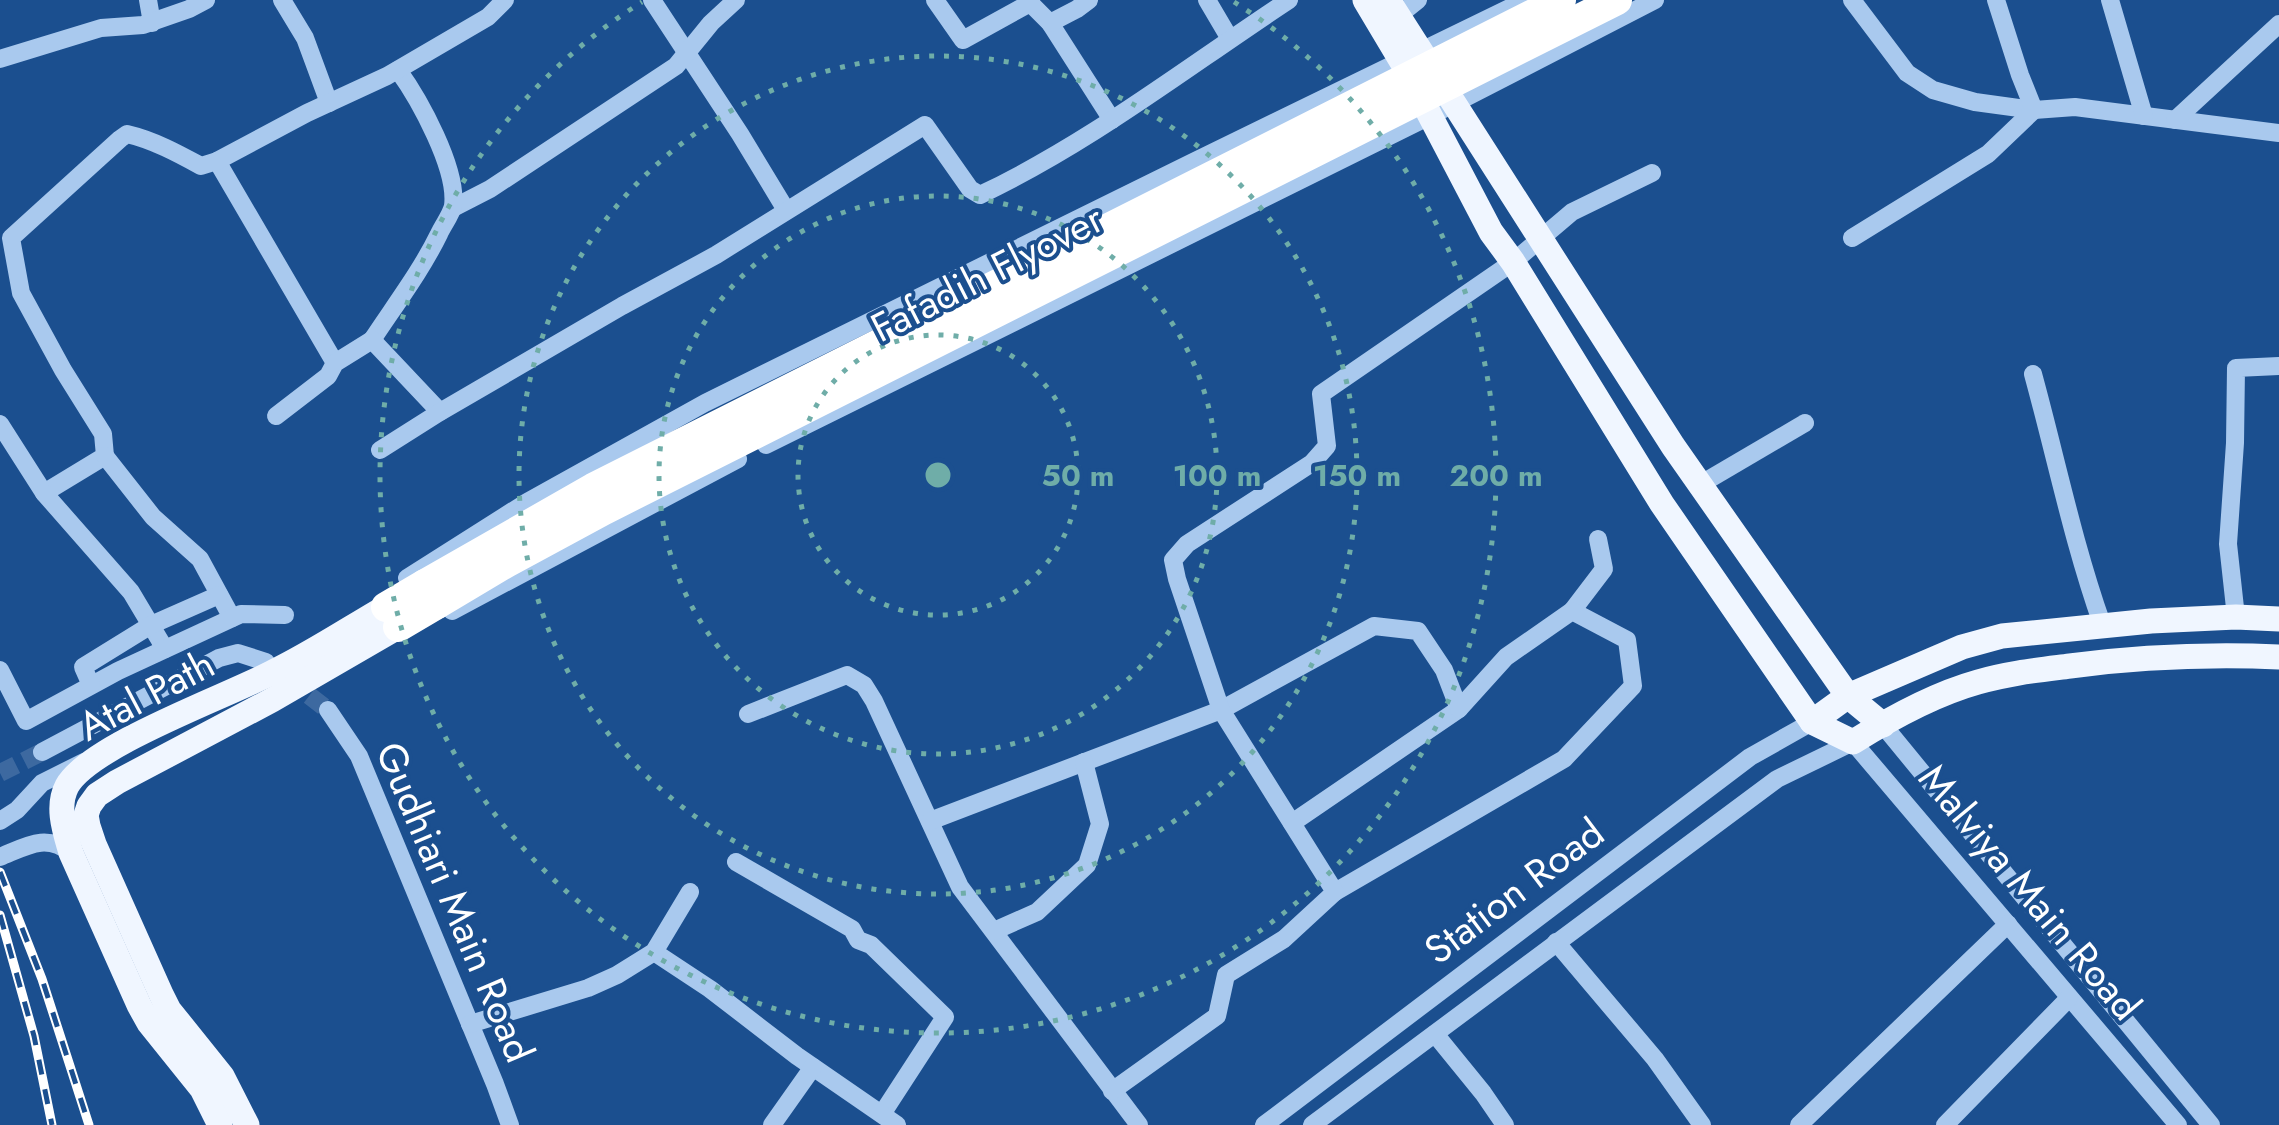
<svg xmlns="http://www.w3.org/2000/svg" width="2279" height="1125" viewBox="0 0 2279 1125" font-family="Jost,sans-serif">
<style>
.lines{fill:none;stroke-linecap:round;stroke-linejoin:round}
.minor-tunnel{stroke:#3d69a0;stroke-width:18;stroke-dasharray:18 9;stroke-linecap:butt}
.minor{stroke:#a9c9ee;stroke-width:18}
.major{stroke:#f0f6ff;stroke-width:25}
.highway{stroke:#fff;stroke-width:30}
.rail-casing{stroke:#fff;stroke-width:9}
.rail{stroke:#1b4f8f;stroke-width:5;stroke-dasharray:15;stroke-linecap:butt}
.highway-bridge{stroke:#fff;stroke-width:30}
.ring{fill:none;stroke:#6fada8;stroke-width:5;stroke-dasharray:5 10}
.labels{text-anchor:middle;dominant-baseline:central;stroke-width:8;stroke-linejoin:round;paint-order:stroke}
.street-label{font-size:40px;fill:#fff;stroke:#1b4f8f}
.centre{fill:#6fada8;stroke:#1b4f8f;stroke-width:5}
.ring-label{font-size:30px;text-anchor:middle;font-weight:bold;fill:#6fada8;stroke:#1b4f8f;stroke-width:8;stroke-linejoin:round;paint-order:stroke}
</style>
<rect width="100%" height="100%" fill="#1b4f8f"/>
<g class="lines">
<!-- minor-tunnel -->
<g class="minor-tunnel">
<polyline points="288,679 328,710"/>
<polyline points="0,773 42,752"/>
</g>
<!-- minor -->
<g class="minor">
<polyline points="148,0 152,23"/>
<polyline points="282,0 305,38 329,103"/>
<polyline points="652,0 740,134 786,210"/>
<polyline points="935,0 963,40 1030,3 1050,23 1112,120"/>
<polyline points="1207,0 1230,39"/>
<polyline points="1852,0 1907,73 1933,90 1975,102 2034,110 2075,107 2279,133"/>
<polyline points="2110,0 2144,116"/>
<polyline points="1398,16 1418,0"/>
<polyline points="1050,23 1077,9 1089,0"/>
<polyline points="0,59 101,28 143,25 189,9 206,0"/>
<polyline points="2175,120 2279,24"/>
<polyline points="217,161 335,363"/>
<polyline points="453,208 490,189 676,66 711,23 736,0"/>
<polyline points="1852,238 1988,154 2034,110 2020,75 1996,0"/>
<path d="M372,340c23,-35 49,-69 67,-106 4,-9 12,-19 14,-28 5,-37 -34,-107 -55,-136"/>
<path d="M2033,374c23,84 40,168 69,250"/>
<polyline points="276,416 328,376 335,363 372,340 440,412"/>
<path d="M0,424l44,69 61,-37 -2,-22 -40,-64 -42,-77 -10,-55 109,-99 7,-5c26,6 50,19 74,32l16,-5 90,-48 80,-37 101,-59 17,-17"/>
<polyline points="766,445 1430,116 1655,0"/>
<path d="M380,450l60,-38 182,-106 94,-51 209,-130 45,64 10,6c110,-52 207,-128 309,-195"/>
<polyline points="105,456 153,517 200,559 232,618"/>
<polyline points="1701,484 1805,423"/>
<polyline points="44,493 131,592 165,649"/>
<polyline points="407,578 527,502 705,403 1193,162 1526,0"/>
<polyline points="452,611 738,459"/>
<polyline points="1572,611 1604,569 1598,539"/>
<polyline points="2236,617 2228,544 2235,443 2236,368 2279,366"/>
<polyline points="0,670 26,721 118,671 241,614 285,615"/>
<polyline points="91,685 83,667 151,625 219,595"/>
<polyline points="328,710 359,756 495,1084 510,1125"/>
<polyline points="748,714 847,675 864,685 874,701 960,887 1139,1125"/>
<polyline points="1883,725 2211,1125"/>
<polyline points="42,752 219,658 238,653 266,662"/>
<polyline points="0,821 17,810 42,783 84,762"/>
<polyline points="930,821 1221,710 1374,626 1418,631 1444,670 1459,709 1292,823"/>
<path d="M0,857c27,-11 46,-24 71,-4"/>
<polyline points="736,862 852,929 858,940 871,945 945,1017 882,1114"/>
<polyline points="1335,892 1564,759 1633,686 1627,640 1572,611 1506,657 1459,709"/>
<polyline points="994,931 1037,912 1087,865 1100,824 1084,762"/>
<polyline points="1556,942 1655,1059 1702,1125"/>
<polyline points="654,952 710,989 797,1056 897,1125"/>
<polyline points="470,1024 588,988 617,975 654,952 690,892"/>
<polyline points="1435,1034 1483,1093 1505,1125"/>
<polyline points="1112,1091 1217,1016 1226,975 1284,939 1335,892 1221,710 1177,579 1173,560 1187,544 1312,463 1327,446 1321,394 1513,262 1572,212 1652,173"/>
<polyline points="772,1125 813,1067"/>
<polyline points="1264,1125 1750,757 1812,722"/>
<polyline points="1312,1125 1777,779 1853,742 2178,1125"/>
<polyline points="1799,1125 2008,924"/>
<polyline points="1945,1125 2069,998"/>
</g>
<!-- major -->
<g class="major">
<path d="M1365,0l37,62 89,170 22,30 149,242 150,218 41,20c38,-24 82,-48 125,-60 31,-9 61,-12 92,-16 69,-9 139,-12 209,-9"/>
<polyline points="1388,0 1673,446 1848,696 1883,725"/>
<polyline points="1812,722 1848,696 1962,647 2002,636 2151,621 2236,617 2279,619"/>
<path d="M220,1125l-18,-36 -53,-66 -10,-18 -68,-152c-6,-21 -15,-46 -4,-67 23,-41 161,-90 206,-114 39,-19 75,-43 113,-65"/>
<polyline points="247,1125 222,1076 169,1010 161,994 94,844 88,826 86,815 89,806 97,795 117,782 272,700 398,627"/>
</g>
<!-- highway -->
<g class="highway">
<polyline points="386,607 425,584"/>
<polyline points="398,627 437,604"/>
</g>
<!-- rail casing -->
<g class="rail-casing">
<g id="rail">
<polyline points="0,872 42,979 89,1125"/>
<polyline points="0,915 34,1036 52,1125"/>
</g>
</g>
<!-- rail -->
<use href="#rail" class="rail"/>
<!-- highway-bridge -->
<g class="highway-bridge">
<polyline points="425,584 593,488 1561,0"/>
<polyline points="437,604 506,563 604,510 1617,0"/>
</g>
</g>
<!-- distance rings -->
<g class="ring">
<circle cx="938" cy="475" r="140"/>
<circle cx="938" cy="475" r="279"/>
<circle cx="938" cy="475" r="419"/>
<path d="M1234 2A558 558 0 1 1 642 2"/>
</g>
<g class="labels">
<!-- street labels -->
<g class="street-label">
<text transform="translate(987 273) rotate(-27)">Fafadih Flyover</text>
<text transform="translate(146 695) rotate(-28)">Atal Path</text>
<text transform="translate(1514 891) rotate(-37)">Station Road</text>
<text transform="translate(2030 892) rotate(50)">Malviya Main Road</text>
<text transform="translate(455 902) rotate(67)">Gudhiari Main Road</text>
</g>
</g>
<circle cx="938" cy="475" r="15" class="centre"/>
<g class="ring-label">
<text x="1078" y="486">50 m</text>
<text x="1217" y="486">100 m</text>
<text x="1357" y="486">150 m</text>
<text x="1496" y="486">200 m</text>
</g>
</svg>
